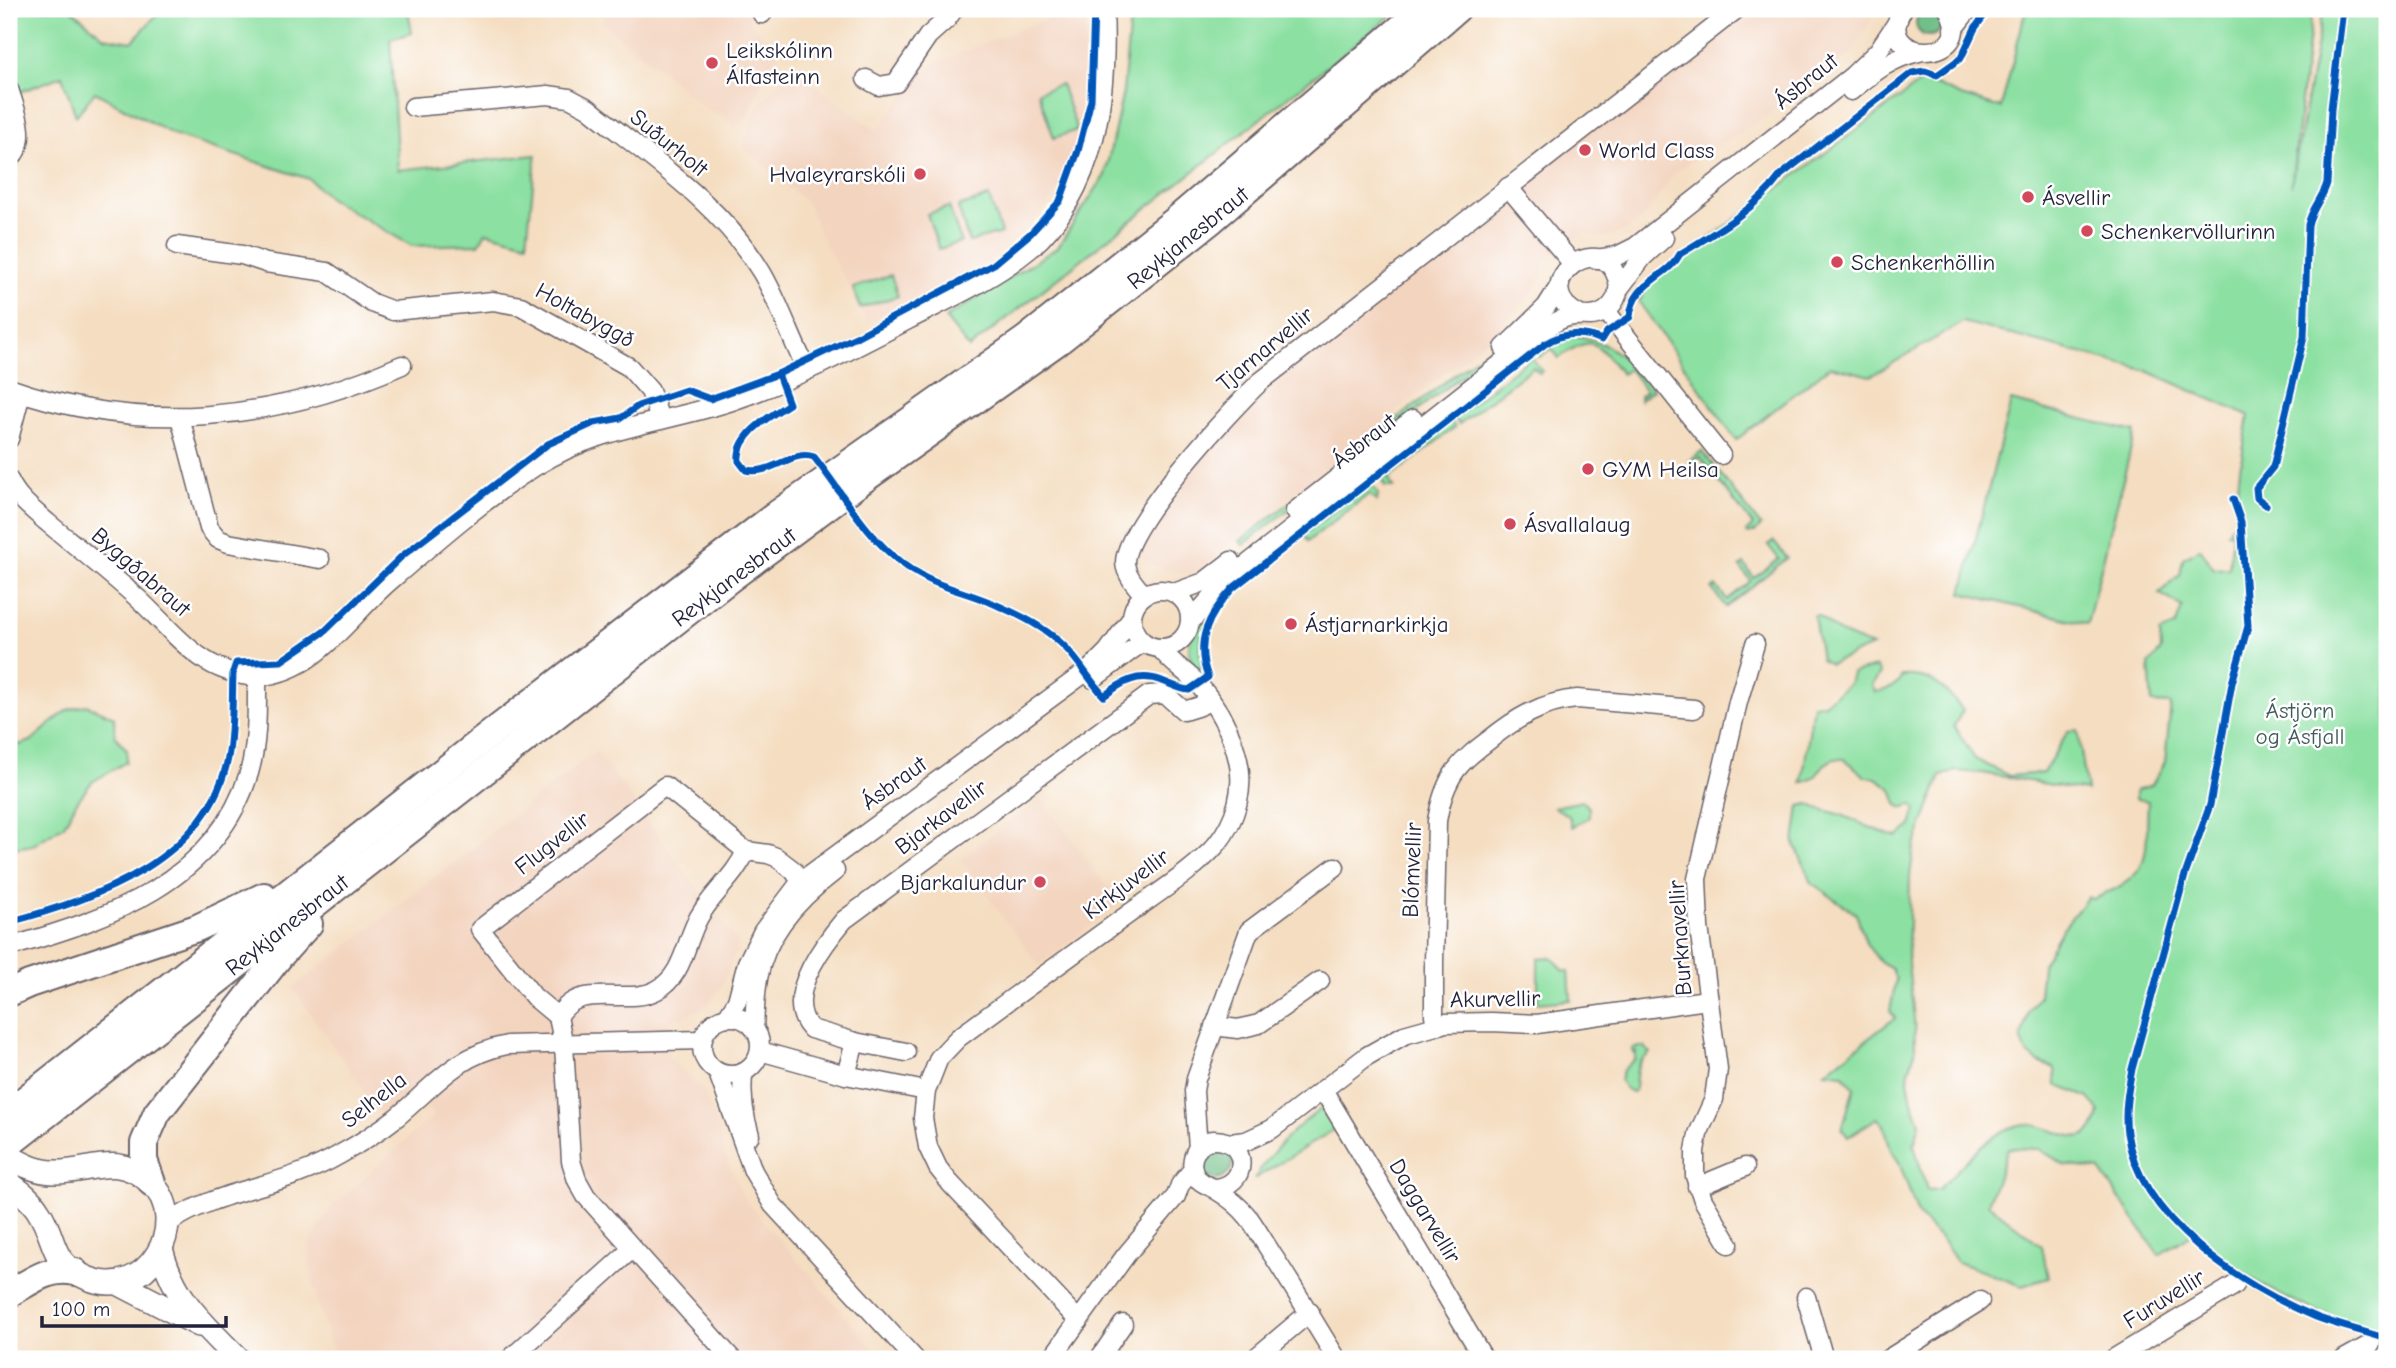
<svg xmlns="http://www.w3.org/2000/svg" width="2396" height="1368" viewBox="0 0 2396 1368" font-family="'Comic Neue',sans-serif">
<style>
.built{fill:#f3d4bf}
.green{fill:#8ce0a2;stroke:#57816e;stroke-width:2}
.forest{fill:#71be88;stroke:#4a7062;stroke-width:2}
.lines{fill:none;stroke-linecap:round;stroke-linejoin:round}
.minor-casing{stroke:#6c636a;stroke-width:21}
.major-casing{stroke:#6c636a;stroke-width:26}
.highway-casing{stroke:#6c636a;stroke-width:30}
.minor{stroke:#fff;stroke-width:18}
.major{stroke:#fff;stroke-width:23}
.highway{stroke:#fff;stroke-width:26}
.cycleway-casing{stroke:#fff;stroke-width:11}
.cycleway{stroke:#0057b8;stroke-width:7}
.poi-dot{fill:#d1495b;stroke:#fff;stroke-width:2.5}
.labels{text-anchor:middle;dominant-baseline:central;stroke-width:5;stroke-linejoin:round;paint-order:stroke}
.poi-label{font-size:23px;fill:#22223b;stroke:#fff;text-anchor:start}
.street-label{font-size:23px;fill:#22223b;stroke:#fff}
.park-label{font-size:23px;fill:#425b5a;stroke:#fff}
</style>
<rect width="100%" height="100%" fill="#fff"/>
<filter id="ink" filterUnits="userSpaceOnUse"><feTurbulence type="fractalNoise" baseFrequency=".0143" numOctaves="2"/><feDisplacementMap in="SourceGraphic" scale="14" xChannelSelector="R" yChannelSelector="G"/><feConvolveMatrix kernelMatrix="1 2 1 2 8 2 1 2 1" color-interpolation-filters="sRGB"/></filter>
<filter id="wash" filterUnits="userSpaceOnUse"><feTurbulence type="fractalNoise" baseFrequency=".00686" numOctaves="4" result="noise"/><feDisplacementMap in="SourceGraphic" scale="28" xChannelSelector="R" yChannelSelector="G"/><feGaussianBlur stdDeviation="1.57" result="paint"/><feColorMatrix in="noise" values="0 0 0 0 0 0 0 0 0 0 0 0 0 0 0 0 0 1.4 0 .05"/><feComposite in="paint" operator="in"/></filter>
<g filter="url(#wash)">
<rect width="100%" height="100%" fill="#f4ddc0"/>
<!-- built -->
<g class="built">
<polygon points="611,9 751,9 750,24 780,49 764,76 748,116 741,124 735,127 719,112 713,114 602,22"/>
<polygon points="1071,9 1086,9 1086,83 1075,151 1055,197 1025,231 982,267 868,323 820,233 808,204 743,147 757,107 793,67 876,131 919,76 937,62"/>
<polygon points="1744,9 1875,9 1873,18 1850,55 1824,78 1726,142 1676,171 1647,213 1629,229 1603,238 1584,233 1544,261 1540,279 1530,297 1494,334 1196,572 1188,574 1154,566 1142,558 1138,549 1140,538 1178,481 1243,403"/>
<polygon points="596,751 739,944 722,986 708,1005 688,1016 669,1020 668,1057 706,1093 728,1162 745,1200 883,1359 336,1359 317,1302 307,1247 332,1207 434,1115 428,1109 381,1116 293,988"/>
<polygon points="1041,798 1120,904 1039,965 960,859"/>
</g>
<!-- green -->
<g class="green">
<polygon points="9,9 71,9 104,37 132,42 162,9 177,9 185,15 191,9 384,9 390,12 408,10 412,33 390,39 398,170 536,155 527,243 486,232 479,244 412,246 329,198 309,179 176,136 95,92 76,116 62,76 9,96"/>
<polygon points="1131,9 1400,9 969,348 945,318 1058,247 1105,175 1123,92"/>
<path d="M2026,9h286l-21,177 32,-177h64v1326c-45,-15 -94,-29 -134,-56 -21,-13 -41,-30 -61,-45l-33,21 -59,-85 -35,-5 -26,-16 -31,-1 -20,56 54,42 6,32 -26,8 -65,-24 -12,-18 -27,-29 -19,-53 -8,-12 -7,-25 -7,-7 -29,19 -6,-8 12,-41 -11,-14 -18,-2 70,-54 -5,-7 6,-31 -4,-11 -11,-6 -14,-18 -11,-31 -44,-31 -18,-41 5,-36 10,-2c11,7 25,7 37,13 18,7 33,16 52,20l13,-11 5,-17 -4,-5 -9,4 -6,-4 -5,-15 -16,-11 -10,-1 -21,-18h-12l-9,6 -10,13 -12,5 11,-78 11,-2 25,-19 3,-11 24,-6 4,7 -8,11 3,7c13,-2 20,-5 27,-16 31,-2 41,11 61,34l-9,16 21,33 34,17 34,-3 25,-42 10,-1 9,61 -105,-18 -26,-2 -15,5 -27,71 -4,29 -2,87 6,55 1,34 -6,18 -1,10 4,22 8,21 -6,22 13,45 12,-1c24,-23 46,-55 80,-64 28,-7 72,38 80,-14l-10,-13 -33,-13 -1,-17 -17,-6 -11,-9 -6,-15 8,-27 10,-15 3,-31 21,-37 25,-31 5,2c61,-25 52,-38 55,-98l-12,-2v-9l16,-5 13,-23 6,-58 -19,-1 -3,-38 12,-15 -1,-17 16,-8 6,-18 -23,-14 21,-18 3,-17 17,-10 14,21 15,-1 4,-35 -5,-1 6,-10 6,-54 9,-52 -104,-46 -182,-48 -92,54 -41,-10 -94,74 -97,-138 8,-17 277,-205 37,16 40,12z"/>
<polygon points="1061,84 1077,130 1054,138 1038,92"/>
<polygon points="989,197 1001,233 969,242 958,207"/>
<polygon points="949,207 961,242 939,249 927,214"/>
<polygon points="891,275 898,296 860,308 853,288"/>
<path d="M1573,336c36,2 58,28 80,54l-13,10v-4l6,-5 -17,-22 -7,5c-25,-29 -27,-43 -63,-16l-8,-10 -11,9 -1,-2 -3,3 -2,-3 16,-13z"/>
<polygon points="1485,351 1488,355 1243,545 1240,541"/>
<polygon points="1531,357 1542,371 1539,373 1533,367 1459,424 1454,418"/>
<polygon points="2011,401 2135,432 2087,624 1962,593"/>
<polygon points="1450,421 1455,427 1388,479 1394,487 1385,487 1380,476"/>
<polygon points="1702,451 1761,526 1755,532 1749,534 1746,532 1753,525 1700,457 1692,463 1690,460"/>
<path d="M1362,483h3l-135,105 -18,22 -10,26 -2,18 4,22 -3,3c-24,-30 -7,-54 11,-81z"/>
<polygon points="1370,484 1378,493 1377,501 1369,494 1308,541 1303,535"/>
<polygon points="1773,541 1787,558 1726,607 1712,589 1716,586 1727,600 1751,581 1740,567 1744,564 1754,578 1779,559 1768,545"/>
<polygon points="1817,615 1840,633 1872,646 1830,664 1821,659 1814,616"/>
<polygon points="86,705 114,717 115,736 127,750 126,762 92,782 76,803 64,825 33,845 9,849 9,739 19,745 31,741 67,710"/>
<polygon points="1582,801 1589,808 1589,817 1572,827 1569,816 1554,807"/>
<polygon points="1552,957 1564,971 1569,971 1571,1000 1538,1003 1538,958"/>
<path d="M1639,1047h5l6,6c-3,3 -6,5 -9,8 -7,8 -4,22 -7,31 -7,-1 -12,-6 -14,-12l3,-10 12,-11 1,-7 -2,1 -2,-4z"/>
<path d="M1322,1108l13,21 -81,50c18,-29 40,-51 68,-71z"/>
</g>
<!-- forest -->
<g class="forest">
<circle cx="1929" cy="23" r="13"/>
<circle cx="1216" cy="1163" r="16"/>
</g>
</g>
<g filter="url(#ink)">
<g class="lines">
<!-- minor casing -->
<g class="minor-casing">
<g id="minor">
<path d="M1903,9c-34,53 77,59 45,0"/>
<polyline points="762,14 765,9"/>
<polyline points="1953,29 1969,9"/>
<polyline points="866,79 879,86 896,83 928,36 947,19 954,9"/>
<path d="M9,89c7,23 21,51 0,71"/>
<path d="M1851,91c22,-18 40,-33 68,-39"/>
<path d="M413,107l135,-12 21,3 19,10c61,49 133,96 174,165 18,31 29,66 45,97"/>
<polyline points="1508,187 1572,263"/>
<polyline points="177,246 242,255 266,263 327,272 372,303 393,311 493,301 521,306 629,367 650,391 660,419"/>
<polyline points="1596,259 1617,256 1635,247 1852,76 1878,51 1898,21"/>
<polyline points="1618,290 1643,257 1664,238"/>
<polyline points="1606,311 1721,455"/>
<polyline points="1504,348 1546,307 1560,285"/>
<path d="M9,388c132,47 266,33 393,-23"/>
<polyline points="180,417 209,528 218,539 228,543 320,559"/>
<polyline points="9,439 21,393"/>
<path d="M9,480c9,19 23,29 39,43 29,24 58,47 86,72 22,19 41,44 65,61 16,12 42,22 62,20 57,-5 89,-61 129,-95 46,-40 94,-82 146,-115 66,-41 126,-42 196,-65 61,-21 119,-51 176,-81 41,-21 86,-41 122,-71 68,-59 78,-156 74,-240"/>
<polyline points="1295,511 1413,419"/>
<circle cx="1161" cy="619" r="29"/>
<polyline points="1174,593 1204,582 1231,561"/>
<path d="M1144,595c-8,-9 -18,-20 -19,-32 -1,-38 106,-153 135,-181l477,-373"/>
<path d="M1190,622l36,-41 319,-252c7,-5 14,-10 23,-12 8,-2 14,-1 22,-1 19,-1 33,-20 27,-38 -17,-52 -94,9 -37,37"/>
<polyline points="1093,679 1133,649 1143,643"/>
<path d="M9,947c99,-28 207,-65 240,-174 9,-31 8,-64 8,-96"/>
<circle cx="731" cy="1046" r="29"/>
<path d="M558,1017c21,-38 68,-10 99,-27 27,-15 28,-48 42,-73 13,-24 36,-40 47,-66"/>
<polyline points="727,1017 737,1001 747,963 763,931 801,881 1090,669 1108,651 1131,619"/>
<polyline points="1214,1026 1238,1029 1259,1024 1320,981"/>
<path d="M1436,1026l-2,-11v-52l3,-142c3,-18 8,-36 19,-51 9,-12 21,-21 33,-30 26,-21 53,-38 88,-41l117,10"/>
<path d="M754,1028c1,-16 1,-33 4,-49 7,-46 41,-81 77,-108"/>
<polyline points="855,1042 906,1052"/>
<polyline points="760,1051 846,1075 926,1091"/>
<polyline points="718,1073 753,1171 773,1205 915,1359"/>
<path d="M743,1073c-2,22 0,41 7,62"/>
<path d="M846,1075l9,-33 -44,-13c-29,-31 12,-84 33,-109l305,-225 16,-1 19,17 16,-5 9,-6"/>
<polyline points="1319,1093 1328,1098 1484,1359"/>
<polyline points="1229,1143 1246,1141 1272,1129 1367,1056 1404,1035 1436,1026 1445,1023 1491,1022 1537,1024 1707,1000"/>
<polyline points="1198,1149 1194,1091 1196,1079 1249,931 1335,867"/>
<polyline points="1697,1187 1745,1167"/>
<path d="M1213,1188c37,-1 36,-48 2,-48 -17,-1 -28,20 -20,35 5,9 14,10 21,15 12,7 25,18 33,28 8,11 15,24 23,36 23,35 43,70 65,105"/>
<path d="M167,1224c52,-36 116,-36 172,-69 20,-11 40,-24 58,-38 37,-31 59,-62 110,-72l195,-5"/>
<polyline points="1729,1244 1703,1200 1695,1176 1695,1151 1698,1134 1714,1099 1718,1069 1699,927 1697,879 1738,702 1755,644"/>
<polyline points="1806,1297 1824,1359"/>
<path d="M1079,1321l-129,-138 -12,-15 -10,-21 -5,-29 3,-27 13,-33 19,-20c57,-42 114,-83 172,-125 26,-19 66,-44 87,-69 19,-24 28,-55 21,-84 -6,-27 -21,-54 -39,-75 -12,-14 -28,-21 -38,-36"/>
<polyline points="510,1359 632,1249"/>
<polyline points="732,1359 586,1196 577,1180 571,1161 564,1045 558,1017 534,997 480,929 665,786 746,851 768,854 776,857 793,870 801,881"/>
<polyline points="1051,1359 1126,1255 1176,1196 1180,1185 1193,1169"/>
<polyline points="1099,1359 1123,1324"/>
<polyline points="1254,1359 1310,1312"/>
<polyline points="1888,1359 1980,1301"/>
<polyline points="2113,1359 2235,1285"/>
<polyline points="2344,1359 2371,1344"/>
</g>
</g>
<!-- major casing -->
<g class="major-casing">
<g id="major">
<path d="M9,1156c14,9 28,16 45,16 37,1 62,-21 96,10 43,38 -2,122 -63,96 -39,-16 -29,-36 -48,-66 -7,-12 -19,-21 -30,-29"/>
<path d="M161,1249c14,52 41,73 77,110"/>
<polyline points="118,1283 199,1325"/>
</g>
</g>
<!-- highway casing -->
<g class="highway-casing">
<g id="highway">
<polyline points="9,993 29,984 197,928 264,896"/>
<polyline points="9,1112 498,728 777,514 1026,339 1177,219 1423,9"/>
<polyline points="9,1144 731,578 856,485 1059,341 1212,220 1457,9"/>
<polyline points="152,1183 144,1160 144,1143 157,1113 280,956 309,924"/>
<path d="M9,1294c21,-12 40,-28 66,-22"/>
</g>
</g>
<!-- minor -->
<use href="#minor" class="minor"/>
<!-- major -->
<use href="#major" class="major"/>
<!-- highway -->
<use href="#highway" class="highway"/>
<!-- cycleway casing -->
<g class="cycleway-casing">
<g id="cycleway">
<path d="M778,374l11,30c-19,12 -53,31 -50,57l7,9c25,6 46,-21 68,-13 28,35 52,80 89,107 33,25 63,26 98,43 21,9 47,23 63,39 15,15 26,35 40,50 18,-14 34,-24 58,-15 9,3 17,8 27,9l19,-13c-14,-36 1,-63 25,-89l312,-244c18,-12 38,-12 57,-4l5,-8 23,-15c2,-35 39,-40 50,-63 35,-21 77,-46 101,-79l131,-102 13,-2 12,4 24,-17 14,-30 14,-19"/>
<path d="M2233,499l8,23 7,104 -16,57 -22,122 -25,70 -53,194c-4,21 -8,43 -5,64 13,87 114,153 189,184 23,9 48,14 71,22"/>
<path d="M2266,505l-9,-7 -1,-10 17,-21 31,-130 4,-112c3,-16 15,-27 19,-42l4,-74 12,-100"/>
<path d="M9,922c89,-24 198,-62 219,-164 5,-28 4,-58 5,-86l3,-9 45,-2 44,-30 77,-75 146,-112 46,-21 27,-5 17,-12 48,-16 24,9 68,-25 78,-37 138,-73 37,-31 29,-32 18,-50 13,-51 3,-91"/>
</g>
</g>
<!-- cycleway -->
<use href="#cycleway" class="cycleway"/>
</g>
</g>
<!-- markers -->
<g class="poi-dot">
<circle cx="712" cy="63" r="7"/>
<circle cx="1585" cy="150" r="7"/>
<circle cx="920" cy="174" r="7"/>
<circle cx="2028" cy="197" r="7"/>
<circle cx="2087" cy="231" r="7"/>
<circle cx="1837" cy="262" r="7"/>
<circle cx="1588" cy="469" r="7"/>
<circle cx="1510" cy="524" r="7"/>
<circle cx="1291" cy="624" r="7"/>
<circle cx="1040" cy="882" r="7"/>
</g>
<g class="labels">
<!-- poi labels -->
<g class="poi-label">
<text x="726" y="50">Leikskólinn<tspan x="726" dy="26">Álfasteinn</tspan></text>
<text x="1599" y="150">World Class</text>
<text x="906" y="174" text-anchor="end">Hvaleyrarskóli</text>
<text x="2042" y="197">Ásvellir</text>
<text x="2101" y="231">Schenkervöllurinn</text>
<text x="1851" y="262">Schenkerhöllin</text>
<text x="1602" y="469">GYM Heilsa</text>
<text x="1524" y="524">Ásvallalaug</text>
<text x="1305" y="624">Ástjarnarkirkja</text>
<text x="1026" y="882" text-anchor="end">Bjarkalundur</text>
</g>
<!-- street labels -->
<g class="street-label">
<text transform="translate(1806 81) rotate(-39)">Ásbraut</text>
<text transform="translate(669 143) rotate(39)">Suðurholt</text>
<text transform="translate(1188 238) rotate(-39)">Reykjanesbraut</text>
<text transform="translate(585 315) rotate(29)">Holtabyggð</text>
<text transform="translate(1265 349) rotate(-40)">Tjarnarvellir</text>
<text transform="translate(1364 441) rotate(-38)">Ásbraut</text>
<text transform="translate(141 572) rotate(41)">Byggðabraut</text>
<text transform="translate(734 577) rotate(-37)">Reykjanesbraut</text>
<text transform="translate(894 783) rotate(-36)">Ásbraut</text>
<text transform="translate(941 817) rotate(-37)">Bjarkavellir</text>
<text transform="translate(552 843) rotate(-38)">Flugvellir</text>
<text transform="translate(1412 870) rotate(-88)">Blómvellir</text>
<text transform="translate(1126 884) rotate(-37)">Kirkjuvellir</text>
<text transform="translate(287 925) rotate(-38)">Reykjanesbraut</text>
<text transform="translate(1680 938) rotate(-94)">Burknavellir</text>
<text transform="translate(1495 999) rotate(-1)">Akurvellir</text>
<text transform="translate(374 1100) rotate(-38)">Selhella</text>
<text transform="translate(1425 1211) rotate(59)">Daggarvellir</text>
<text transform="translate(2164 1299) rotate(-32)">Furuvellir</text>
</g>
<!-- park labels -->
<g class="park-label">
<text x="2300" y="710">Ástjörn<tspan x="2300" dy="26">og Ásfjall</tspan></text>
</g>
</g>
<!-- margin -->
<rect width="2396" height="1368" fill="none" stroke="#fff" stroke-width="35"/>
<!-- scale -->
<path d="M42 1316v10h184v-10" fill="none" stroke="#22223b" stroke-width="3.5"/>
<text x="52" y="1316" font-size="21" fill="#22223b" stroke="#ffffff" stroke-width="5" paint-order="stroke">100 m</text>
</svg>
